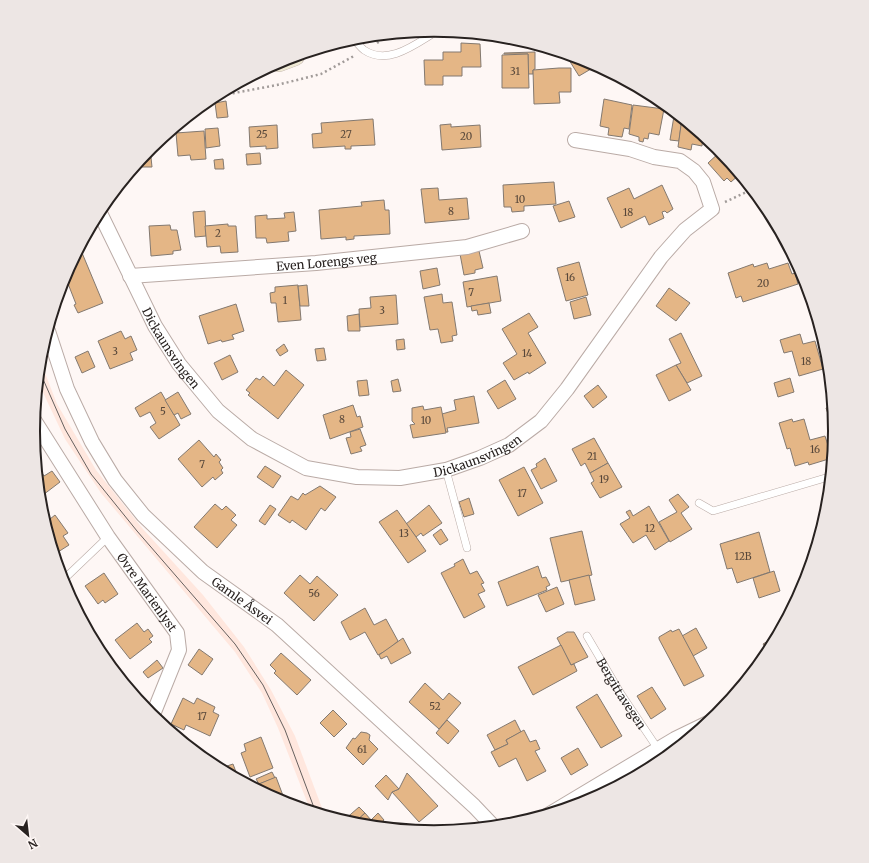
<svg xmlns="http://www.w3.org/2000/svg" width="869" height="863" viewBox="0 0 869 863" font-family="Merriweather,serif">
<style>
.built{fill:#ffe7de}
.building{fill:#e4b686;stroke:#837970}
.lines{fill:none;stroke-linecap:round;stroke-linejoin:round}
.lane-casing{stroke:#baaba6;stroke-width:8}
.street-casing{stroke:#baaba6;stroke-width:16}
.secondary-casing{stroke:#baaba6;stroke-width:20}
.path{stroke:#a19b99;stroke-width:2.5;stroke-dasharray:2 3;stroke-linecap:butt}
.lane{stroke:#fff;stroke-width:7}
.street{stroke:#fff;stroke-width:14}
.secondary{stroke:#efe9d4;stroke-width:19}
.tram{stroke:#66605e;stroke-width:1}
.labels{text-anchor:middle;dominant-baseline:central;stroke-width:3;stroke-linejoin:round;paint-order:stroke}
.number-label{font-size:10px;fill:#57473a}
.street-label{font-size:12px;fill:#282220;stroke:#fef7f5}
.rim{fill:none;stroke:#282220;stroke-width:2}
</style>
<rect width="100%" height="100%" fill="#fef7f5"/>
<!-- built -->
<polygon class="built" points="40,360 57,404 96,470 143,529 203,595 244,647 271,690 295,736 325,816 311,812 278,728 262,693 235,652 101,493 65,439 38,382"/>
<!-- building -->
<g class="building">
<polygon points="461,43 480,44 481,67 462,67 462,76 443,76 443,85 425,85 424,60 443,60 443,52 461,52"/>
<polygon points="535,52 535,69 533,70 533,74 528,74 528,54 504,54 504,53"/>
<polygon points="528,54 529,88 502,88 502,55"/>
<polygon points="576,57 588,61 596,66 579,76 569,60"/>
<polygon points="559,68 571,68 571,92 559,92 560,103 534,104 533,70"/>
<polygon points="604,99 632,105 629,129 624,128 622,137 608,135 609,128 600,126"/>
<polygon points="226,101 228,117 217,118 215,103"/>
<polygon points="633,105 664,109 659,135 649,133 648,139 644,138 643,142 639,141 639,137 629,134"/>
<polygon points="674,116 682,118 679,141 670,140"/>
<polygon points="682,118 703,135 702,146 692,144 691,150 678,147"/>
<polygon points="373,119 375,145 351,146 351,149 345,149 345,146 313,148 312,134 322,133 321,123"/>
<polygon points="451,124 451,127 480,125 481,147 442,150 440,125"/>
<polygon points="277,125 278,148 266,149 266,146 250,147 249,127"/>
<polygon points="218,128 220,146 206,148 205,129"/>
<polygon points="204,131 206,159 191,160 190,155 178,156 176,133"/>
<polygon points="150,148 152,167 141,167 141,160"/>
<polygon points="721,151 740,174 731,182 727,178 724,181 708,163"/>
<polygon points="260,153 261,164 247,165 246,154"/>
<polygon points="223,159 224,169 215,169 214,160"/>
<polygon points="554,182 556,204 524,206 524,211 512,212 511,207 504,207 503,185"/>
<polygon points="662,185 673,209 667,213 665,211 662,212 664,218 649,225 645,216 621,228 607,198 629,188 634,199"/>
<polygon points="438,188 439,200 467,198 469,219 425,223 421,189"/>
<polygon points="384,200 385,210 389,210 390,234 354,236 354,239 346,240 346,237 321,239 319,210 362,206 361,202"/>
<polygon points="569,201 575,217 559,222 553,206"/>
<polygon points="205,211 206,236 195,237 193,212"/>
<polygon points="294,212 296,231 288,232 289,241 267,243 266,238 256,238 255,216 267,215 267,219 285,218 284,213"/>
<polygon points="228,224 228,226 236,226 238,252 221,253 220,246 207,247 205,226"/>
<polygon points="170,225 171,230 177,230 181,250 173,251 173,254 151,256 149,226"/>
<polygon points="80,248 103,303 78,313 74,305 76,304 65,276"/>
<polygon points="479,251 483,268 475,270 475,273 464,275 460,254"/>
<polygon points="579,262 588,295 566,301 557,268"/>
<polygon points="767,263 769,269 788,263 792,274 795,273 798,284 743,302 741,296 736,298 728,273 753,264 754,267"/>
<polygon points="437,268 440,285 423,289 420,271"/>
<polygon points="497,276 501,301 467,307 463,282"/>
<polygon points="298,285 301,320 278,322 276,303 271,303 270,293 275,292 275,287"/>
<polygon points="307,285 309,306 300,306 298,286"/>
<polygon points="669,288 690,303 676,321 656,306"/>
<polygon points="442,294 443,303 452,302 457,335 452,336 453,341 441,343 438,329 430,330 424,297"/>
<polygon points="396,295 398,324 360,327 359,309 371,308 370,297"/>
<polygon points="586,297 591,315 574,319 570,302"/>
<polygon points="489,303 491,313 478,315 477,310 472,311 471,306"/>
<polygon points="236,304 244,331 232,335 234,339 222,342 221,340 208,344 199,316"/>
<polygon points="529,313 538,327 528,333 546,363 529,374 528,372 514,380 503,363 517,354 502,329"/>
<polygon points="359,314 360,331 348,331 347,316"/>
<polygon points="121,331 125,339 131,336 137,350 130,353 133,360 110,369 98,341"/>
<polygon points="681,333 702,376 687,383 676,365 681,363 669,339"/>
<polygon points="800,334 803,344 815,341 823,369 799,376 792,351 784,353 780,340"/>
<polygon points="404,339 405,349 397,350 396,340"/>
<polygon points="284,344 288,351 280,356 276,350"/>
<polygon points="324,348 326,360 317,361 315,349"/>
<polygon points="88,351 95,367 82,373 75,357"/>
<polygon points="230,355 238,372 222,380 214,363"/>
<polygon points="676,365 691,390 669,401 656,375"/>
<polygon points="286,370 304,385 278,419 248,395 250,393 246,390 256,378 260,380 263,376 274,386"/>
<polygon points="790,378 794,392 778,397 774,383"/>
<polygon points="398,379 401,391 393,392 391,381"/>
<polygon points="367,380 369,395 359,396 357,381"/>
<polygon points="505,380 516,399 498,409 487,391"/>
<polygon points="598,385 607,397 593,408 584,396"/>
<polygon points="161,392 180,425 159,439 150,427 156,423 150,412 140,417 135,408"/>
<polygon points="178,392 191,414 181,419 178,413 174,415 165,400"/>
<polygon points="474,396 479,423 447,428 448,432 445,432 442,414 456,410 454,400"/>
<polygon points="353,405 357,417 360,416 363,427 330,439 323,415"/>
<polygon points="423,406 424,410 441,407 446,433 413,438 410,425 415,424 412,421 412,408"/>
<polygon points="833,406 836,428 833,429 826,408"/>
<polygon points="792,419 793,422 804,419 810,440 825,436 832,458 809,465 808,462 795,466 790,448 787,449 779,423"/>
<polygon points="360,429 366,445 360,447 362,451 351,454 346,438 351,437 350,432"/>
<polygon points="594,438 608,463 590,473 585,463 581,466 572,449"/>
<polygon points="199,440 214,457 216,454 221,460 219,462 223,468 221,470 223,473 215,480 213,477 202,487 178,459"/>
<polygon points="34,442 40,450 35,453"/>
<polygon points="545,458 557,481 541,489 531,470 537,467 536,464"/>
<polygon points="36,463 44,476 52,471 60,482 39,498"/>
<polygon points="608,463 622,487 600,498 591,483 594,481 590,473"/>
<polygon points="265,466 281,476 273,488 257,477"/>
<polygon points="524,467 543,503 518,516 499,480"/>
<polygon points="320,486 336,497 325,511 321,508 306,530 292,520 290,523 278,515 291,496 298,500 303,493 305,495"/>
<polygon points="678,494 689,507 681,513 692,529 670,542 659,522 677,512 669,500"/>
<polygon points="469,498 474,514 464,517 459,502"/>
<polygon points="215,504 222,510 226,506 236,515 231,520 237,525 217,548 194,527"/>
<polygon points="270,505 276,509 265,525 259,521"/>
<polygon points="429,505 442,523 423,536 421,533 416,537 406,524"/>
<polygon points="649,506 669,541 655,550 646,535 633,543 620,524 630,518 626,512 630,510 633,516"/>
<polygon points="397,510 426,551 408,563 379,522"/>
<polygon points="55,515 68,533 63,536 69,545 58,552 51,545 45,523"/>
<polygon points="441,529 448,540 440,545 433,535"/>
<polygon points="582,531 592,575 561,582 550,538"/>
<polygon points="759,532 770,572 737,583 732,568 727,569 720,544"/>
<polygon points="463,559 470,574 477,571 484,583 481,584 485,591 478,594 485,607 464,618 441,573 455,566 454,564"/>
<polygon points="538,566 542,578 546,577 550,585 546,587 547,590 507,606 498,582"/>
<polygon points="774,571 780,591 759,598 753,578"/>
<polygon points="104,573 118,594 105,603 103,600 98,604 85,586"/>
<polygon points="300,575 310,584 317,576 338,595 314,621 284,593"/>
<polygon points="589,575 595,600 575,605 569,580"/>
<polygon points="557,587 564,604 546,612 538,595"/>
<polygon points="70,588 79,602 74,605 66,590"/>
<polygon points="365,608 374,625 386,619 398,641 389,649 378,655 365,632 350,640 341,622"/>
<polygon points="137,623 144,632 148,629 153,636 149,639 152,642 130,659 115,640"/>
<polygon points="696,628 707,648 693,656 682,636"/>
<polygon points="679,629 704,676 684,686 659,639 659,637 671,630 672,632"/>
<polygon points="781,630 769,653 763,644 776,636 775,634"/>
<polygon points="567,632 574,632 588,657 571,665 557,638"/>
<polygon points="403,638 411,653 391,664 387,656 381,659 379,655"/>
<polygon points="561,645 571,665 574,664 577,671 533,695 518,667"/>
<polygon points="199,649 213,659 202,675 188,665"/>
<polygon points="281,653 311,680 297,695 274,673 276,671 270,665"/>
<polygon points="157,660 163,668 148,678 143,672"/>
<polygon points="425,683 443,700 449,693 461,703 439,729 409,702"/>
<polygon points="652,687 666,709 651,719 637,696"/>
<polygon points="597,694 622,736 601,748 576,707"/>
<polygon points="183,698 194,704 197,698 215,707 213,712 219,715 210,736 186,725 184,730 171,724"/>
<polygon points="333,710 347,724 334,737 320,723"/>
<polygon points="447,720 459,731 448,744 436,733"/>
<polygon points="515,720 521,732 506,740 508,744 495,750 487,735"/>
<polygon points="524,730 530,742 536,740 540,749 535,751 546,771 527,781 516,758 499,767 491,752 508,744 506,740"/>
<polygon points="361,732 367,733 370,735 369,740 378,749 363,765 346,748 353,738 355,739"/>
<polygon points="261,737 273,768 250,777 241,753 246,751 244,744"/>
<polygon points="578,748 588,765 571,775 561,758"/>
<polygon points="233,764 239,780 218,769"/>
<polygon points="272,772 275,778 259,784 256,779"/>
<polygon points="407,773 438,806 419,822 392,792 399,789"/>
<polygon points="386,775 399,789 392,792 388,800 375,786"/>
<polygon points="276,777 285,801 281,802 254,786"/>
<polygon points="359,807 365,813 353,824 343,821"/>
<polygon points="365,813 371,820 378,813 384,820 376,827 353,824"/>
</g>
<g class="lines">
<!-- lane casing -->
<g class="lane-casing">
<g id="lane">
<path d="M353,39c4,3 7,8 11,11 25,17 54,-8 75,-20"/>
<polyline points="446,470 467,548"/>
<polyline points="699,503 713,511 832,476"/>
<polyline points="62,581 108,537"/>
<path id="s1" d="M587,636l34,58 37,55"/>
</g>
</g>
<!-- street casing -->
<g class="street-casing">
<g id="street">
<path id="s2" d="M99,211l56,115 24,38 39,47 34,28 54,29 51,9 43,1 46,-8 34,-12 29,-13 32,-24 26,-32 94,-132 24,-27 27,-21 -9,-27 -9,-11 -14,-10 -26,-4 -24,-8 -55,-9"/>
<path id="s3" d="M130,276l186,-13 151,-16 55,-16"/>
<path id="s4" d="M48,331l19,58 25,53 23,38 28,35 60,57 74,53 197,181 20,21"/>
<path id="s5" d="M34,420l74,117 69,96 2,17 -27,67"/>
<polyline points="548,815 675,739 710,722"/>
</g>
</g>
<!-- secondary casing -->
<g class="secondary-casing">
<polyline id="secondary" points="279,62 295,56"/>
</g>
<!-- path -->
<g class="path">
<polyline points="377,43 390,34"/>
<polyline points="213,97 277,85 321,74 354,56"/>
<polyline points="725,202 753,189"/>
</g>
<!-- lane -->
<use href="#lane" class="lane"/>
<!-- street -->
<use href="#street" class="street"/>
<!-- secondary -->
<use href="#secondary" class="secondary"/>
<!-- tram -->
<polyline class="tram" points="39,370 65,429 91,474 137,531 235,644 263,685 285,730 316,813"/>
</g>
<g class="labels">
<!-- number labels -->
<g class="number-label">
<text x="515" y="71">31</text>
<text x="262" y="134">25</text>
<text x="346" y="134">27</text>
<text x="466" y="136">20</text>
<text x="520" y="199">10</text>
<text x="451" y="211">8</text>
<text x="628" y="212">18</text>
<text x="218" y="233">2</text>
<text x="570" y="277">16</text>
<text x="763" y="283">20</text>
<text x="471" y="292">7</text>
<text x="285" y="300">1</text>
<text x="382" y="310">3</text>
<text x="115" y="351">3</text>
<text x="527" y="353">14</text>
<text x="806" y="361">18</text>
<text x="163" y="411">5</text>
<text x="342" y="419">8</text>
<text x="426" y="420">10</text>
<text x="815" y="449">16</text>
<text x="592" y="456">21</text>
<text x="202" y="464">7</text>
<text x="604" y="479">19</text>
<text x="522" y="493">17</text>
<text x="650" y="528">12</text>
<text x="404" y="533">13</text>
<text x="743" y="556">12B</text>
<text x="314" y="593">56</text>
<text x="435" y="706">52</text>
<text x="202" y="716">17</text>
<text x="362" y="749">61</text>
</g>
<!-- street labels -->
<g class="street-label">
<text stroke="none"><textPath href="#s3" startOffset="197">Even Lorengs veg</textPath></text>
<text stroke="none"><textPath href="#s2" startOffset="155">Dickaunsvingen</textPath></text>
<text stroke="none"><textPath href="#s2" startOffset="515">Dickaunsvingen</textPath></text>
<text stroke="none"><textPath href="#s5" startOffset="206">Øvre Marienlyst</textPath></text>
<text stroke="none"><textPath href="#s4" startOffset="340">Gamle Åsvei</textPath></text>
<text stroke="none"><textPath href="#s1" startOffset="67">Bergittavegen</textPath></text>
</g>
</g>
<!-- crop -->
<path d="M0 0H869V863H0ZM40 431a394 394 0 1 1 788 0a394 394 0 1 1-788 0Z" fill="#ede6e4" fill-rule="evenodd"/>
<path class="rim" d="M40 431a394 394 0 1 1 788 0a394 394 0 1 1-788 0Z"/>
<!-- north arrow -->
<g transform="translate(28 835) rotate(152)" stroke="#fef7f5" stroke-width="3" paint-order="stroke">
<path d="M0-3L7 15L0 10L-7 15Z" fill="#282220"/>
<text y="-6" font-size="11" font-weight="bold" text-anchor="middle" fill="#282220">N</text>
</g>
</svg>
